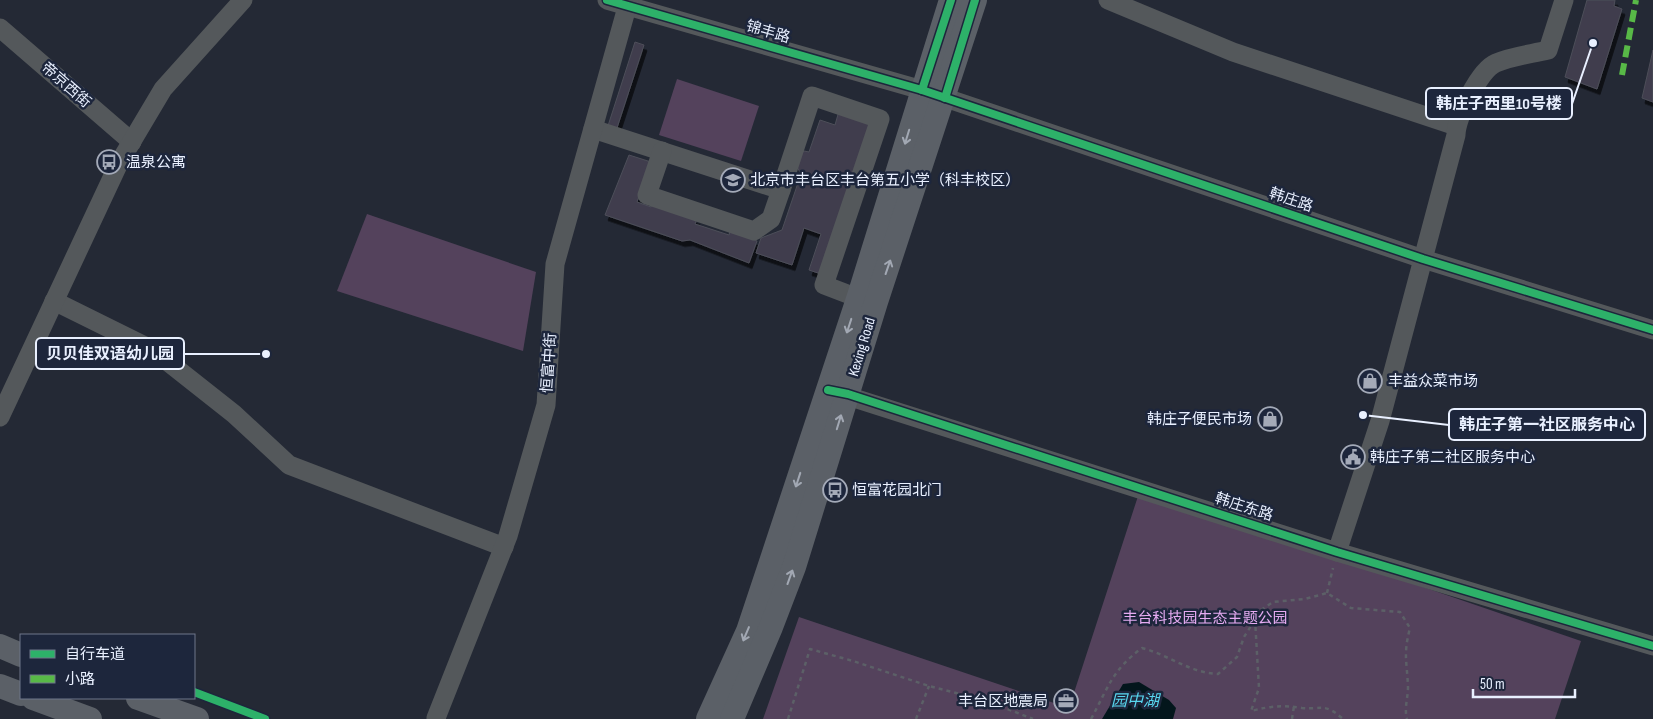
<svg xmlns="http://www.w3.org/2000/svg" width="1653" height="719" viewBox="0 0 1653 719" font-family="'Sofia Sans Condensed','Noto Sans SC',sans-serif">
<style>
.green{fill:#54425c}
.water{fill:#03161c}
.building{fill:#3f3e4d;stroke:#4d4e59;filter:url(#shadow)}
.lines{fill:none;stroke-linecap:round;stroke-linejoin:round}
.path{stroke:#5c6067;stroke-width:2.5;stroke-dasharray:4 4;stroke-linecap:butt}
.minor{stroke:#54585b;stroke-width:19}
.major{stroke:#5b6067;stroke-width:24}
.quiet{stroke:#58b947;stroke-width:6;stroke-dasharray:12 6;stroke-linecap:butt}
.cycleway-casing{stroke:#1d263c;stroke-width:11}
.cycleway{stroke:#2db169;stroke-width:8}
.oneway{stroke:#a2a8b3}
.labels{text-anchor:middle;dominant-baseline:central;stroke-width:5;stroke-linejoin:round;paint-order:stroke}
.street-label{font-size:15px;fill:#e9f0ff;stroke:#1d263c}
.poi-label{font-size:15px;fill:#e9f0ff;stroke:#1d263c;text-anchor:start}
.park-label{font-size:15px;fill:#e5abf2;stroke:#1d263c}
.water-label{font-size:16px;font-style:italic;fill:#58d6ef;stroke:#1d263c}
.leader{fill:none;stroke:#e9f0ff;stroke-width:2}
.callout-dot{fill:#e9f0ff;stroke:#1d263c;stroke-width:2}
.callout{fill:#1d263c;stroke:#e9f0ff;stroke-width:2}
.callout-label{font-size:16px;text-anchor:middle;font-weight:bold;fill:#e9f0ff}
</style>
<defs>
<filter id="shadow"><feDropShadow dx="3" dy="5.5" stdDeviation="0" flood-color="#0009"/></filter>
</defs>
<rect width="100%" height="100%" fill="#242935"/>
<!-- green -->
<g class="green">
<polygon points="677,79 759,106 741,161 659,135"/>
<polygon points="367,214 536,272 523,351 337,291"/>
<polygon points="1140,490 1581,641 1555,719 763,719 799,617 1069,708"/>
</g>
<!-- water -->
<polygon class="water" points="1139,682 1169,700 1176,708 1173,719 1102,719 1123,684"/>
<!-- building -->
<g class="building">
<polygon points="1587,0 1615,0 1614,6 1622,9 1597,89 1565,77"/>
<polygon points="635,42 644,45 615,134 606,132"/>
<polygon points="1653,50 1653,102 1642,98"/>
<polygon points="839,111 875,123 824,275 809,270 821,234 804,228 792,265 756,253 761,238 782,230 801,174 796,165 798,156 804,151 809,152 820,120 835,125"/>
<polygon points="629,155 651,162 637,202 651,207 652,204 697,219 695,224 729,235 730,231 757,241 749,263 690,240 682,241 605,215"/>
</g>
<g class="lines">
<!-- path -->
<g class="path">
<polyline points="1327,593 1333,568"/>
<path d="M1255,619l4,69 -8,23c20,-5 31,-6 51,-3 20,2 22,-6 41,11"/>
<polyline points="788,719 810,649 853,661 929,686 987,701 1033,719"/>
<polyline points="916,719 929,686"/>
<path d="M1091,719c17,-31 21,-49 51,-71 27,7 48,25 76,26l19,-17 7,-20 17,-27 12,-8 32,-3 22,-6 24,15 49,4 10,16c-7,27 -3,33 -2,59 0,11 -4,21 -1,32"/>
<polyline points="1292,719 1294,706"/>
</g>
<!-- minor -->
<g class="minor">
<polyline points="607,0 922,90 1423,259 1653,330"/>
<polyline points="1108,0 1233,52 1456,126"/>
<polyline points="0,28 132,142"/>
<polyline points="593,129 781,190 812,96 880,119 824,285 858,298"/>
<polyline points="662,151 647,195 754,231 771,219 781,190"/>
<polyline points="54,301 153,350 234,414 289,465 504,547"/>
<polyline points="835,392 1337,552 1653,646"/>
<polyline points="0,417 119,163 163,89 243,0"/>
<path d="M1337,552l43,-131 76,-286c0,-17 23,-65 40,-72 16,-7 36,-9 52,-13l16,-50"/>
<polyline points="436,718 508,536 546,405 555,264 629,0"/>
</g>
<!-- major -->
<g class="major">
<polyline points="0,646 21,655"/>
<polyline points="0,686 21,694"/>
<polyline points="33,698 90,719"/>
<polyline points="138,698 197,719"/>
<polyline points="708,719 748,631 770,565 859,296 951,0"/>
<polyline points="732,719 771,627 794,567 876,302 975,0"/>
</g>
<!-- quiet -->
<polyline class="quiet" points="1622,75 1636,0"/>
<!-- cycleway casing -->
<g class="cycleway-casing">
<g id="cycleway">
<polyline points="607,0 922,90 1423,259 1653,330"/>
<polyline points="922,90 951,0"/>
<polyline points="945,98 975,0"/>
<polyline points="828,390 848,394 1337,552 1653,646"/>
<polyline points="194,692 265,719"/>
</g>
</g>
<!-- cycleway -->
<use href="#cycleway" class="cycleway"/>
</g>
<!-- one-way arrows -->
<defs><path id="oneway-shaft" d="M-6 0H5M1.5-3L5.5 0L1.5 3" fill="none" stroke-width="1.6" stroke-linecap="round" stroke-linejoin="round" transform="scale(1.25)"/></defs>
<g class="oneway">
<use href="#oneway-shaft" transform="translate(907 137) rotate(107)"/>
<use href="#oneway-shaft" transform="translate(888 267) rotate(-71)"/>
<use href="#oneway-shaft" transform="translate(849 326) rotate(108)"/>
<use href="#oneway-shaft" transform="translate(839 422) rotate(-73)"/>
<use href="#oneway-shaft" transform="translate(798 480) rotate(108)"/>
<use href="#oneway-shaft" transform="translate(790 577) rotate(-70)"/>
<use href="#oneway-shaft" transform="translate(746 634) rotate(113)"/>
</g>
<!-- icons -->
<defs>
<g id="bus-ring" transform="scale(1.25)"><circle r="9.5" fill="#1d263c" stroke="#a4aab8" stroke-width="1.5"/><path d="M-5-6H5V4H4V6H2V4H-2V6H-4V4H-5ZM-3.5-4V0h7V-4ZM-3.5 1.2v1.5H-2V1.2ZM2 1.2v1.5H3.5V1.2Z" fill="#a4aab8"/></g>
<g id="school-ring" transform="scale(1.25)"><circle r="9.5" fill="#1d263c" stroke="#a4aab8" stroke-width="1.5"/><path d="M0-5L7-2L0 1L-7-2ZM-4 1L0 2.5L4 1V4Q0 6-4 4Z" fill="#a4aab8"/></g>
<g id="shop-ring" transform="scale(1.25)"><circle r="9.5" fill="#1d263c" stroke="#a4aab8" stroke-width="1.5"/><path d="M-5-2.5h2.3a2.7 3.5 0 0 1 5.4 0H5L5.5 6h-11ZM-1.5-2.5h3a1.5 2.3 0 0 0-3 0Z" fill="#a4aab8"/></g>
<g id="civic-ring" transform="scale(1.25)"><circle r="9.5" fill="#1d263c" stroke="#a4aab8" stroke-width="1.5"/><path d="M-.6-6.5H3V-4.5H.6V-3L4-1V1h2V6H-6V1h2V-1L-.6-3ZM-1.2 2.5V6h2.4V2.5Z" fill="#a4aab8"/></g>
<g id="office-ring" transform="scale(1.25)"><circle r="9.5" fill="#1d263c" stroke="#a4aab8" stroke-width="1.5"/><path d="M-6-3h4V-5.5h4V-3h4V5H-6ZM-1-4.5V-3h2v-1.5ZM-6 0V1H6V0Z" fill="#a4aab8"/></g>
</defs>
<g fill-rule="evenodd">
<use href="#bus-ring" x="109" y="162"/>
<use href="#school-ring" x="733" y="180"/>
<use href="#shop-ring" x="1370" y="381"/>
<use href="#shop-ring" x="1270" y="419"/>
<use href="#civic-ring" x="1353" y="457"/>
<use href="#bus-ring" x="835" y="490"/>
<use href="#office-ring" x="1066" y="701"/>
</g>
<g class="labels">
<!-- street labels -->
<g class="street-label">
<text transform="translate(768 32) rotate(16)">锦丰路</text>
<text transform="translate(66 85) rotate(41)">帝京西街</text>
<text transform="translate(1291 200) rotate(19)">韩庄路</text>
<text transform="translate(862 347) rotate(-73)">Kexing Road</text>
<text transform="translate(549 363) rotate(-86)">恒富中街</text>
<text transform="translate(1244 507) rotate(18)">韩庄东路</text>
</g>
<!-- poi labels -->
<g class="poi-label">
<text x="126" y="162">温泉公寓</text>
<text x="750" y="180">北京市丰台区丰台第五小学（科丰校区）</text>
<text x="1388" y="381">丰益众菜市场</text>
<text x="1252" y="419" text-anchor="end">韩庄子便民市场</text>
<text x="1370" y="457">韩庄子第二社区服务中心</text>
<text x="852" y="490">恒富花园北门</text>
<text x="1048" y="701" text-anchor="end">丰台区地震局</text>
</g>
<!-- park labels -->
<g class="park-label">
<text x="1205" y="618">丰台科技园生态主题公园</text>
</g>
<!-- water labels -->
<g class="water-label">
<text x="1135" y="701">园中湖</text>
</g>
</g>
<!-- callouts -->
<path class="leader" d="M1593 43L1572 104M266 354L184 354M1363 415L1449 425"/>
<g class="callout-dot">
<circle cx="1593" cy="43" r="5"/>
<circle cx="266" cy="354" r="5"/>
<circle cx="1363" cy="415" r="5"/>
</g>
<g class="callout">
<rect x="1426" y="88" width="146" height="31" rx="5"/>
<rect x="36" y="338" width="148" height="31" rx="5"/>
<rect x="1449" y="409" width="196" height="31" rx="5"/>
</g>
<g class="callout-label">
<text x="1499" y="109">韩庄子西里10号楼</text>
<text x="110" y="359">贝贝佳双语幼儿园</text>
<text x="1547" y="430">韩庄子第一社区服务中心</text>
</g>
<!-- legend -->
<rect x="20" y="634" width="175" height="65" fill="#1d263c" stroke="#6f778a"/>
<rect x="30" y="650" width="25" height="8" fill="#2db169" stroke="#6f778a"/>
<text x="65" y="659" font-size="15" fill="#e9f0ff">自行车道</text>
<rect x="30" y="675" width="25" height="8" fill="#58b947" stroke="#6f778a"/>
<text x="65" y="684" font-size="15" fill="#e9f0ff">小路</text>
<!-- scale -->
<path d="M1473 689v8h102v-8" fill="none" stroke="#e9f0ff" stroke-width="2.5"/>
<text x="1480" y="689" font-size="15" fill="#e9f0ff" stroke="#1d263c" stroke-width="4" paint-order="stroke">50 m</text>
</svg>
